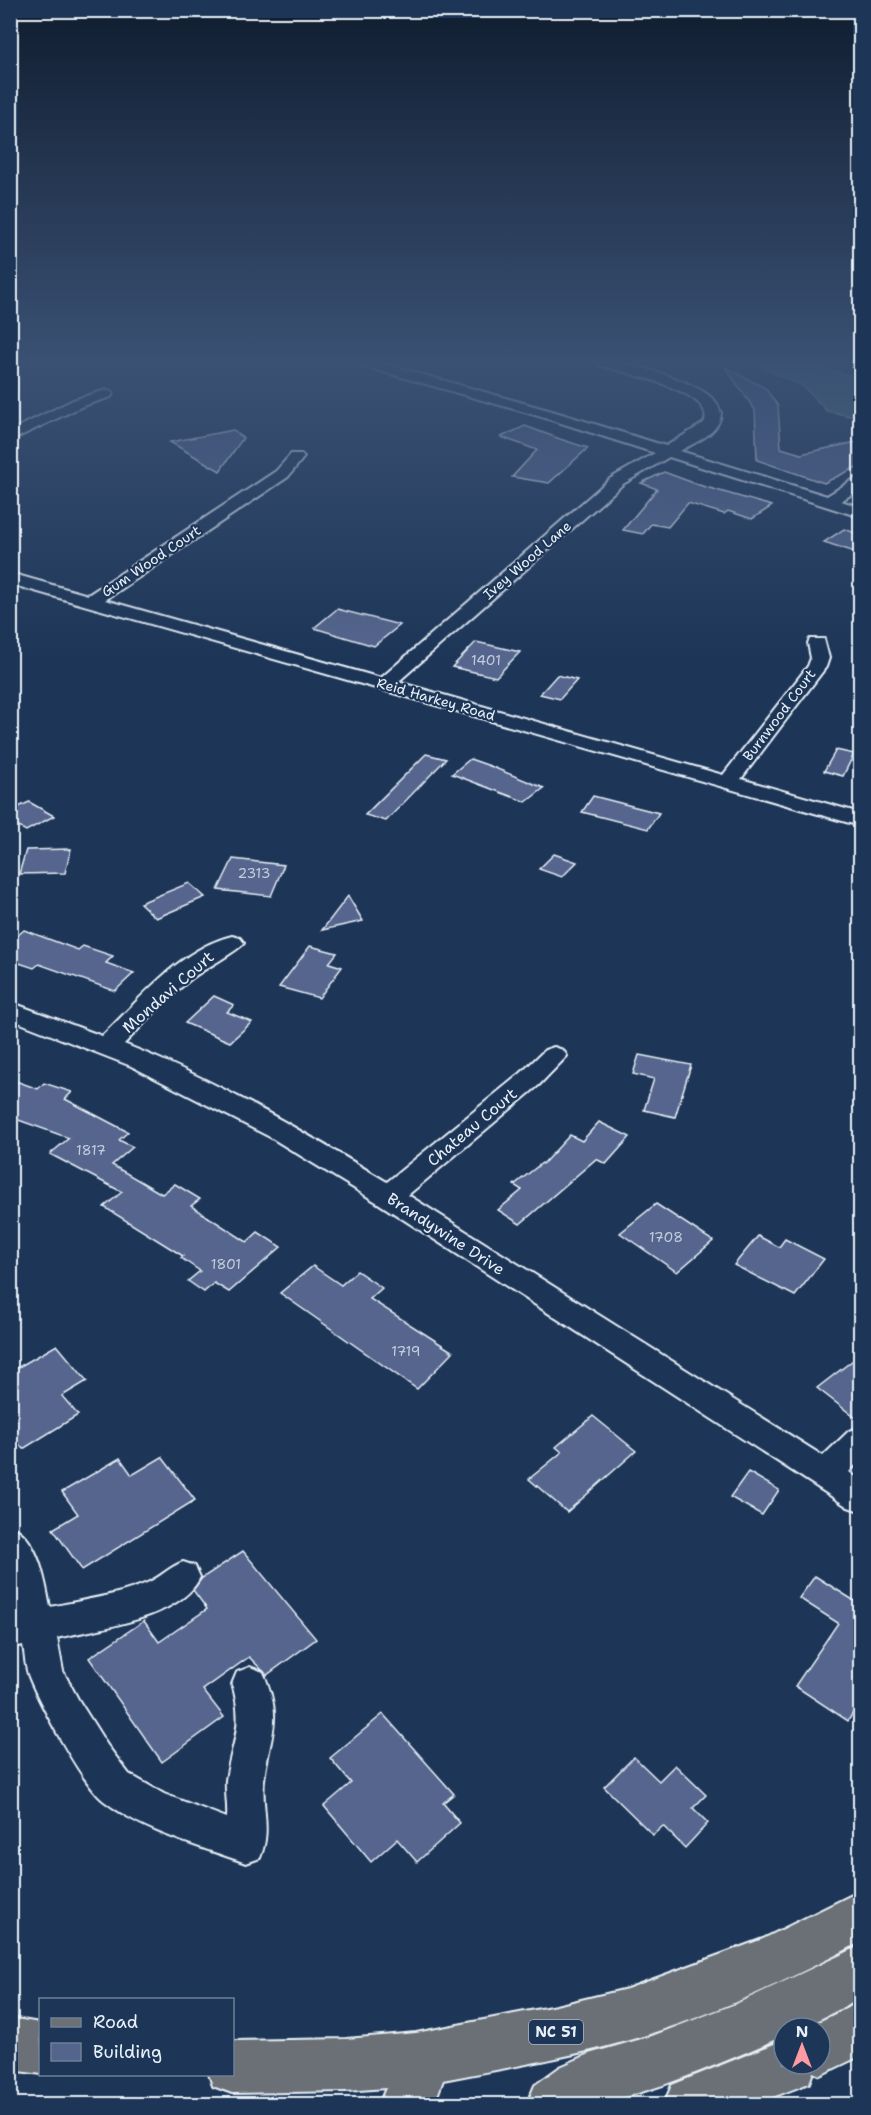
<svg xmlns="http://www.w3.org/2000/svg" width="871" height="2115" viewBox="0 0 871 2115" font-family="'Shantell Sans',sans-serif">
<style>
.green{fill:#4d7478;stroke:#9ab2b8;stroke-width:1.5}
.building{fill:#54658d;stroke:#e8f1f8;stroke-width:1.5}
.lines{fill:none;stroke-linecap:round;stroke-linejoin:round}
.minor-casing{stroke:#e8f1f8;stroke-width:4}
.major-casing{stroke:#e8f1f8;stroke-width:4}
.minor{fill:#1d3557;fill-rule:evenodd}
.major{fill:#6a7074;fill-rule:evenodd}
.labels{text-anchor:middle;dominant-baseline:central;stroke-width:4.5;stroke-linejoin:round;paint-order:stroke}
.far-street-label{font-size:14px;fill:#e8f1f8;stroke:#1d3557}
.number-label{font-size:14px;fill:#c3cedd}
.shield{fill:#1d3557;stroke:#abb9c8;stroke-width:1.5}
.shield-label{font-size:15px;font-weight:bold;fill:#e8f1f8}
.street-label{font-size:16px;fill:#e8f1f8;stroke:#1d3557}
</style>
<rect width="100%" height="100%" fill="#1d3557"/>
<filter id="ink" filterUnits="userSpaceOnUse"><feTurbulence type="fractalNoise" baseFrequency=".0167" numOctaves="2"/><feDisplacementMap in="SourceGraphic" scale="12" xChannelSelector="R" yChannelSelector="G"/><feConvolveMatrix kernelMatrix="1 2 1 2 8 2 1 2 1" color-interpolation-filters="sRGB"/></filter>
<g filter="url(#ink)">
<!-- green -->
<polygon class="green" points="750,362 795,362 860,378 860,418 827,411 803,386"/>
<!-- building -->
<g class="building">
<polygon points="725,367 765,388 778,406 781,448 801,454 861,441 861,465 824,483 757,460 755,410"/>
<polygon points="525,426 560,439 588,448 549,483 512,477 537,450 501,437"/>
<polygon points="233,430 243,438 220,471 170,442"/>
<polygon points="664,472 699,485 772,506 752,519 728,511 724,514 688,503 668,527 651,524 643,534 623,530 657,489 641,483"/>
<polygon points="844,529 861,535 861,554 824,542"/>
<polygon points="337,609 400,625 374,646 314,628"/>
<polygon points="476,642 520,652 496,677 452,667"/>
<polygon points="557,675 577,680 560,699 540,694"/>
<polygon points="836,750 854,754 843,776 824,771"/>
<polygon points="426,754 446,759 386,821 365,815"/>
<polygon points="470,759 490,766 544,788 526,802 452,774"/>
<polygon points="593,796 659,813 648,829 582,812"/>
<polygon points="29,802 54,816 26,831 10,822 10,811"/>
<polygon points="71,849 65,873 19,874 26,850"/>
<polygon points="554,854 577,862 562,877 539,869"/>
<polygon points="233,859 284,865 271,896 218,890"/>
<polygon points="189,883 205,897 156,918 140,903"/>
<polygon points="348,896 363,921 322,930"/>
<polygon points="24,930 78,950 83,946 113,956 106,963 134,973 115,991 39,964 34,968 10,960 10,942"/>
<polygon points="310,946 337,953 329,963 342,967 319,998 279,987"/>
<polygon points="214,996 234,1005 227,1012 252,1022 230,1042 185,1023"/>
<polygon points="639,1055 691,1065 675,1117 644,1110 654,1079 633,1074"/>
<polygon points="10,1079 38,1089 44,1083 72,1092 65,1099 128,1132 119,1140 133,1147 112,1165 162,1194 175,1184 200,1199 191,1206 247,1242 258,1232 281,1247 229,1292 214,1283 204,1292 188,1281 200,1271 181,1258 183,1256 104,1207 122,1192 50,1154 69,1138 10,1117"/>
<polygon points="599,1122 630,1137 606,1164 596,1159 520,1224 498,1210 522,1190 514,1185 542,1163 543,1164 570,1135 582,1141"/>
<polygon points="656,1204 713,1241 677,1272 620,1233"/>
<polygon points="758,1236 779,1247 785,1239 824,1259 795,1296 734,1265"/>
<polygon points="313,1266 341,1285 357,1271 382,1288 370,1299 453,1352 417,1389 280,1293"/>
<polygon points="57,1345 87,1381 62,1396 78,1415 23,1449 10,1433 10,1372"/>
<polygon points="861,1354 861,1422 817,1388"/>
<polygon points="593,1416 636,1451 567,1512 529,1479 562,1452 556,1447"/>
<polygon points="162,1457 195,1500 82,1570 53,1529 78,1514 62,1492 120,1458 132,1475"/>
<polygon points="748,1472 779,1490 762,1515 730,1497"/>
<polygon points="243,1551 316,1639 267,1675 249,1657 203,1690 224,1717 162,1762 89,1658 144,1621 159,1642 207,1609 193,1590 202,1578"/>
<polygon points="815,1576 861,1605 861,1700 848,1721 795,1686 838,1623 799,1598"/>
<polygon points="383,1714 454,1794 443,1803 460,1823 417,1862 397,1839 371,1862 324,1806 351,1783 330,1758"/>
<polygon points="634,1757 659,1781 675,1765 706,1795 693,1808 708,1823 685,1848 663,1826 653,1835 604,1787"/>
</g>
<g class="lines">
<!-- minor casing -->
<g class="minor-casing">
<g id="minor">
<path d="M357,362h21l174,49 114,35 38,-23c15,-32 -84,-51 -105,-58l-2,-3c27,-2 99,18 118,39 3,3 4,8 6,12 -1,20 -25,29 -41,38l147,45 27,-17 6,-2v12l-19,12 19,6v10l-191,-60 -46,27 -225,198 325,93 85,-109 3,-8 -3,-15 2,-4h14l5,19 -3,9 -85,112 119,34v13l-850,-242v-11l78,22 188,-124 15,-17h10l3,3 -16,20 -183,123 276,78 230,-200 44,-25 -113,-36 -183,-52z"/>
<polygon points="106,390 111,391 113,394 111,397 83,406 10,441 10,431 73,400"/>
<path d="M232,936l8,2 4,5c-6,8 -42,27 -53,36 -25,20 -45,43 -67,65 92,36 178,87 263,138l134,-109 24,-23 9,-3 9,3 4,6 -28,29 -131,110 415,261 26,-25 11,-4v33l-11,12 11,8v31l-12,-4 -470,-304 -108,-66 -139,-71 -121,-47v-17l92,34c38,-36 77,-87 130,-100z"/>
<path d="M10,1526c28,10 35,54 40,81 32,-7 67,-11 97,-24 13,-5 22,-16 36,-21l12,4 5,11c-19,42 -102,51 -143,61l6,33 15,28 29,46 22,29 35,20 63,24c1,-13 -2,-26 -1,-38 6,-40 19,-53 6,-96l5,-12 13,-5 13,5c21,49 7,60 1,108 -3,28 8,49 -4,78l-14,5c-47,-17 -102,-31 -142,-62 -21,-16 -64,-97 -75,-124 -4,-10 -4,-21 -6,-32l-13,3v-32l7,-2 -7,-29z"/>
</g>
</g>
<!-- major casing -->
<g class="major-casing">
<g id="major">
<path d="M860,1891v51c-74,40 -153,76 -234,99 -60,17 -122,27 -183,39l-9,24h-55l7,-16 -40,3 -114,2 -19,-7 -4,-12h23v-33l114,-2 70,-6 140,-27 71,-17 136,-50z"/>
<path d="M860,1946v53l-52,26 -7,3h-17v8c-61,26 -123,54 -187,68 -19,5 -49,0 -70,0l8,-19 25,-18 32,-14 60,-17 86,-33z"/>
<polygon points="860,2002 860,2056 820,2075 813,2072 809,2083 755,2104 664,2104 672,2085 784,2040 784,2064 820,2064 820,2028 806,2028"/>
<polygon points="10,2018 40,2023 42,2074 10,2070"/>
</g>
</g>
<!-- minor -->
<use href="#minor" class="minor"/>
<!-- major -->
<use href="#major" class="major"/>
</g>
</g>
<!-- sky -->
<linearGradient id="sky" x2="0" y2="1"><stop stop-color="#101d30"/><stop offset="0.55" stop-color="#3a5174"/><stop offset="1" stop-color="#3a5174" stop-opacity="0"/></linearGradient>
<rect width="871" height="658" fill="url(#sky)"/>
<g class="labels">
<!-- far-street labels -->
<g class="far-street-label">
<text transform="translate(527 560) rotate(-41)">Ivey Wood Lane</text>
<text transform="translate(151 561) rotate(-34)">Gum Wood Court</text>
<text transform="translate(436 699) rotate(16)">Reid Harkey Road</text>
<text transform="translate(779 715) rotate(-53)">Burnwood Court</text>
</g>
<!-- number labels -->
<g class="number-label">
<text x="486" y="660">1401</text>
<text x="254" y="873">2313</text>
<text x="91" y="1150">1817</text>
<text x="666" y="1237">1708</text>
<text x="226" y="1264">1801</text>
<text x="406" y="1351">1719</text>
</g>
<!-- shield labels -->
<rect class="shield" x="529" y="2020" width="54" height="24" rx="4.5"/>
<g class="shield-label">
<text x="556" y="2032">NC 51</text>
</g>
<!-- street labels -->
<g class="street-label">
<text transform="translate(168 992) rotate(-41)">Mondavi Court</text>
<text transform="translate(472 1127) rotate(-40)">Chateau Court</text>
<text transform="translate(446 1234) rotate(33)">Brandywine Drive</text>
</g>
</g>
<!-- margin -->
<rect width="871" height="2115" fill="none" stroke="#1d3557" stroke-width="36"/>
<rect x="18" y="18" width="835" height="2079" fill="none" stroke="#e8f1f8" stroke-width="2" filter="url(#ink)"/>
<!-- legend -->
<rect x="39" y="1998" width="195" height="78" fill="#1d3557" stroke="#6e8097" stroke-width="1.5"/>
<rect x="51" y="2018" width="30" height="9" fill="#6a7074" stroke="#6e8097" stroke-width="1.5"/>
<text x="93" y="2028" font-size="18" fill="#e8f1f8">Road</text>
<rect x="51" y="2043" width="30" height="18" fill="#54658d" stroke="#6e8097" stroke-width="1.5"/>
<text x="93" y="2058" font-size="18" fill="#e8f1f8">Building</text>
<!-- north arrow -->
<g transform="translate(802 2046)"><circle r="28" fill="#1d3557" stroke="#6e8097" stroke-width="1.5"/>
<path d="M0-4.5L10 22L0 15L-10 22Z" fill="#ff9aa2"/>
<text y="-9" font-size="16" font-weight="bold" text-anchor="middle" fill="#e8f1f8">N</text>
</g>
</svg>
